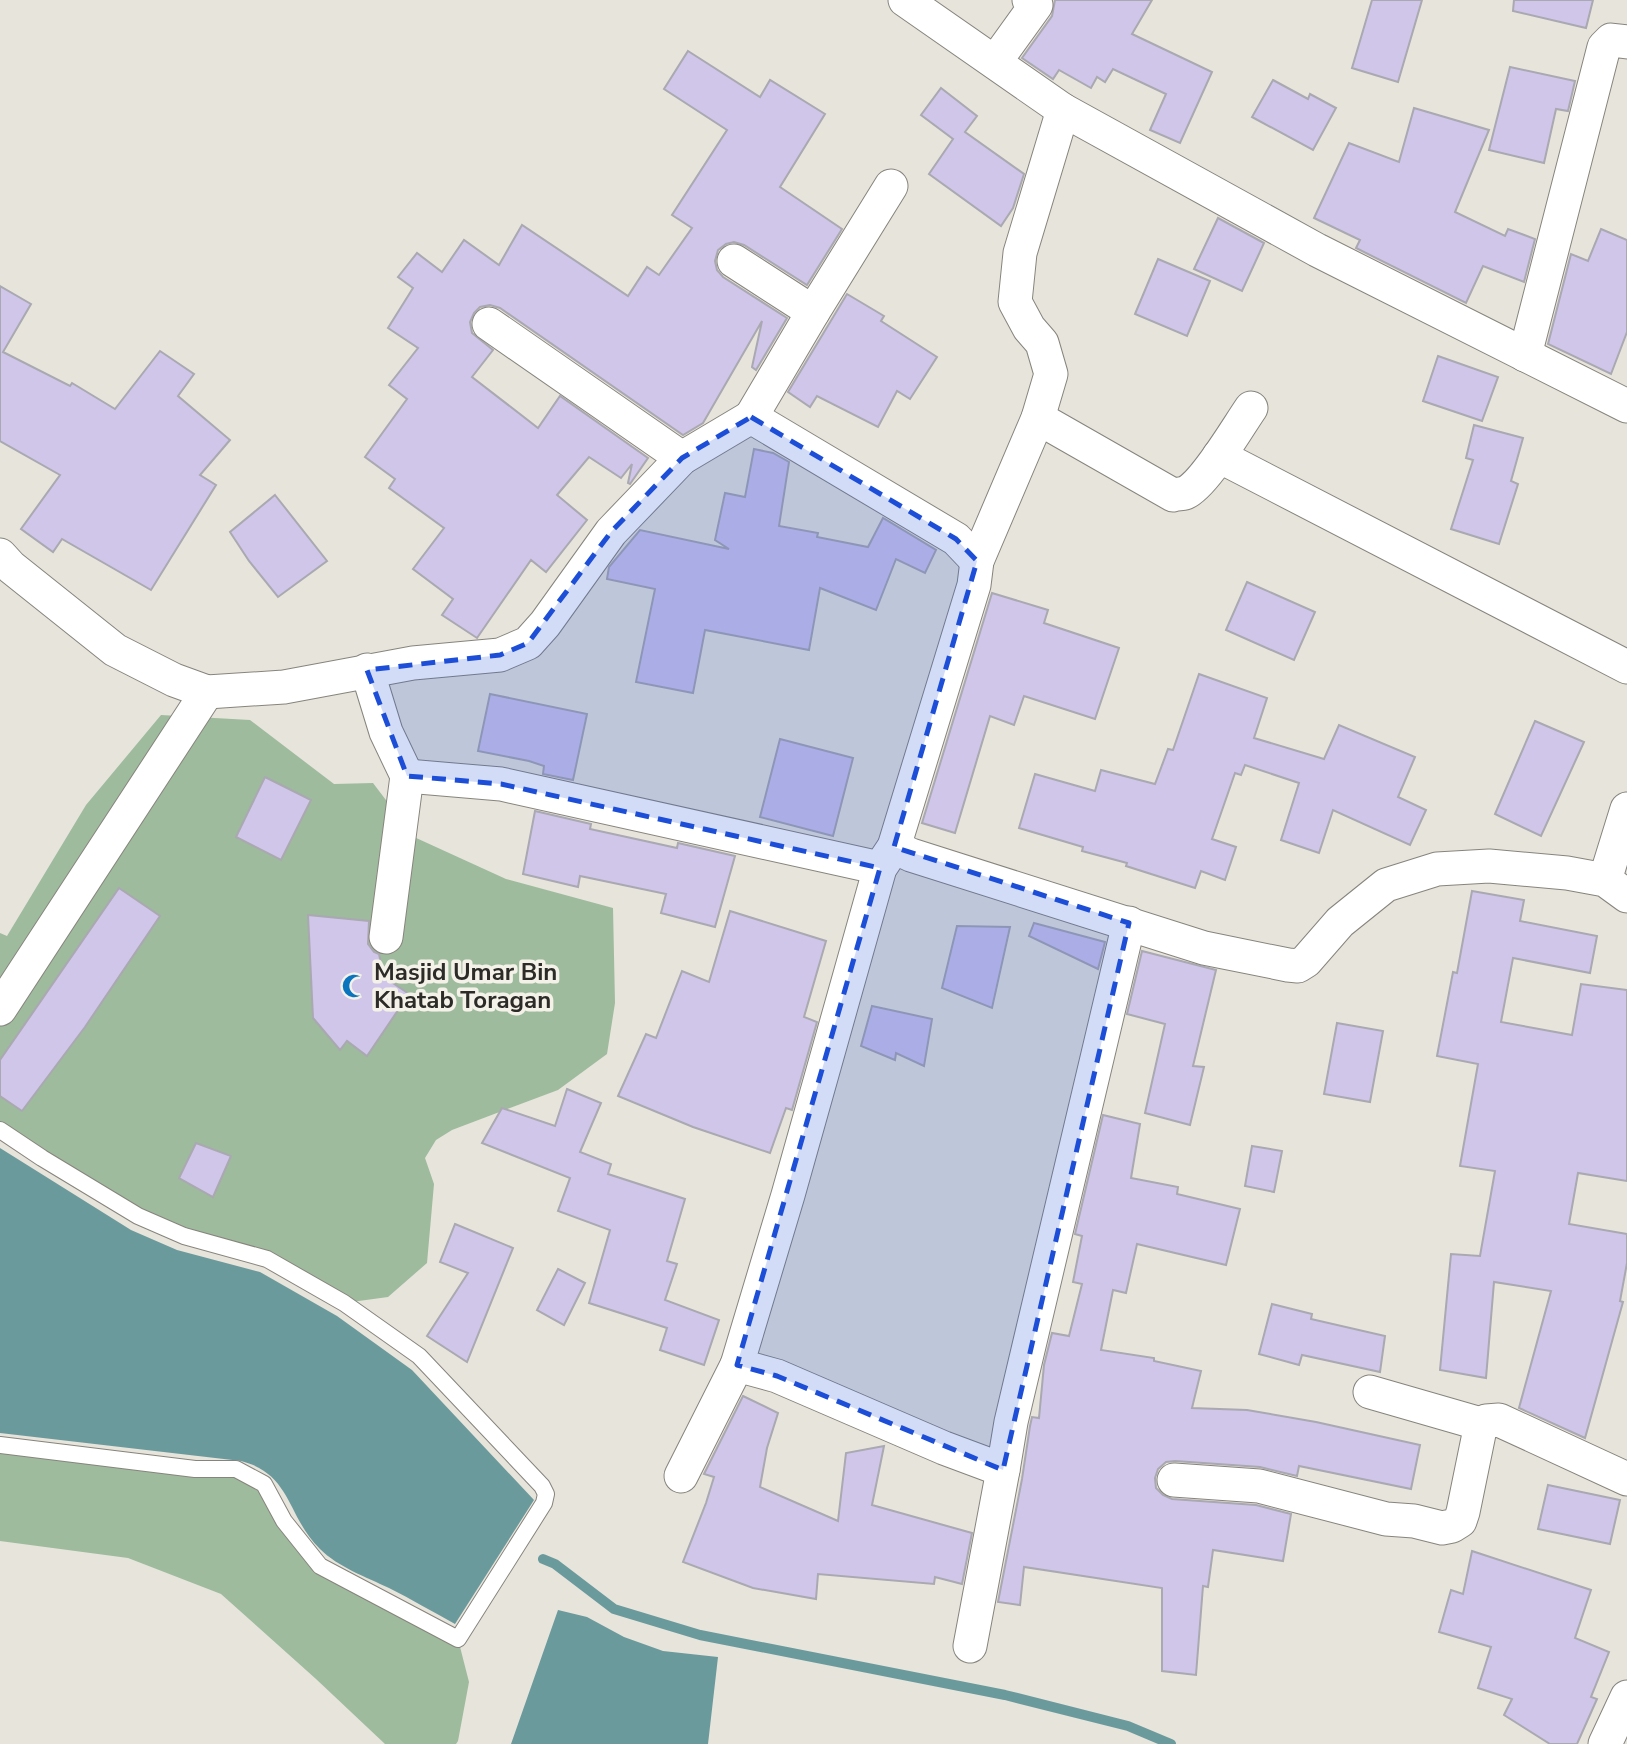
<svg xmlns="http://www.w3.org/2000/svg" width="1627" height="1744" viewBox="0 0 1627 1744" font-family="'Nunito Sans',sans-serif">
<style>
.forest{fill:#9ebb9e}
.water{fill:#6b9a9d}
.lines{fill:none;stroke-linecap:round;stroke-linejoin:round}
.stream{stroke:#6b9a9d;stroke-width:10}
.building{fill:#cfc6ea;stroke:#aaa8b0;stroke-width:2}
.service-casing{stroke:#87847d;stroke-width:18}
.minor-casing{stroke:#87847d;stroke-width:35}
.service{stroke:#fff;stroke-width:16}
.minor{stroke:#fff;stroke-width:33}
.marked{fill:#1d4ed8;fill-opacity:0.2;stroke:#1d4ed8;stroke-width:5;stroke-dasharray:14 9;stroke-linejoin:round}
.labels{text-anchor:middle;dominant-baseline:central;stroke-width:7;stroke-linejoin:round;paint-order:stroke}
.poi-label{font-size:24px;font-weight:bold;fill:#2c2b27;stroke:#f4f1e8;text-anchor:start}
</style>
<rect width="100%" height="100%" fill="#e7e4db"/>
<!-- forest -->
<g class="forest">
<polygon points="161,715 250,720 334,784 373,783 414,837 506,879 613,908 615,1003 607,1054 558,1090 452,1130 436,1140 425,1158 434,1184 427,1263 388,1297 344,1303 267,1259 138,1216 0,1129 0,933 7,936 86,805"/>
<polygon points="0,1443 236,1469 264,1484 320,1566 458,1639 469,1682 458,1741 456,1744 385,1744 316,1679 221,1594 128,1558 0,1541"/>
</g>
<!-- water -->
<g class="water">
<path d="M0,1148l131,82 46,20 83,22 77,44 75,54 122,130 -79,124c-22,-12 -44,-25 -66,-36 -23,-11 -51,-21 -69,-39 -33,-32 -28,-75 -79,-88l-241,-28z"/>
<polygon points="558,1610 587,1617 624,1637 663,1651 718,1657 708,1744 511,1744"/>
</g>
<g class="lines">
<!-- stream -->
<polyline class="stream" points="543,1559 555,1564 614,1609 700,1635 1005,1695 1128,1726 1171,1744"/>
</g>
<!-- building -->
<g class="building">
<polygon points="1055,0 1152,0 1132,34 1212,72 1180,143 1150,130 1166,94 1113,69 1105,82 1097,77 1091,88 1059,70 1053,79 1022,58 1052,16"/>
<polygon points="1372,0 1422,0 1398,82 1352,68"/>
<polygon points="1514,0 1593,0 1586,28 1513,11"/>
<polygon points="688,51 760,97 770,80 825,114 780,187 842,229 807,285 744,245 734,242 726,244 718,250 715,261 717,270 723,277 787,318 756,370 752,367 762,321 703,423 683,435 500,308 490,305 480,307 474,313 470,322 472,333 493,350 472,377 538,428 560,396 648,458 630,484 628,483 632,464 621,478 589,457 557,495 587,520 546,572 531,560 477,638 442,615 453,599 413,569 444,528 389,488 395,479 365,457 407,399 389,385 418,348 388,328 413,288 398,277 417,253 442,272 464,240 499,265 522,225 628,296 647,267 659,275 692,228 672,215 727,130 664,89"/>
<polygon points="1510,67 1575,81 1568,111 1556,109 1544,163 1489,150"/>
<polygon points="1273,80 1308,99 1310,94 1336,108 1313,150 1252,117"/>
<polygon points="941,88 977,116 965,132 1024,174 1013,208 1001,226 929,174 953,139 921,115"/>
<polygon points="1414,108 1489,130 1455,212 1505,236 1508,229 1535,239 1524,282 1483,266 1466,303 1356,248 1360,240 1314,218 1349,143 1399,162"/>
<polygon points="1218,218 1264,243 1242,291 1194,269"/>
<polygon points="1601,229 1627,240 1627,332 1611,374 1548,344 1571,254 1588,261"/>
<polygon points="1158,259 1210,281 1187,336 1135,314"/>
<polygon points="0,286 31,304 3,352 70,386 72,383 115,409 160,351 194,374 178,396 230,440 200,475 216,485 151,590 62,539 53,552 21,529 60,475 0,441"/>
<polygon points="847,294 884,316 881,321 937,357 910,399 897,391 878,427 817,396 810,407 788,392"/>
<polygon points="1438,356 1498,377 1482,421 1423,401"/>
<polygon points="1474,425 1523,438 1511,481 1518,484 1499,544 1451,529 1473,460 1466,458"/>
<polygon points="754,449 773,453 789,462 779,526 818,533 817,537 868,547 883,518 936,550 925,573 896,559 876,610 820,588 809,650 705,630 693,693 636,682 655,589 607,579 609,567 640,530 729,549 715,540 725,493 745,497"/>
<polygon points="275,495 327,561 278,597 249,561 230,532"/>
<polygon points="1247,582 1315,612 1294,660 1226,630"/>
<polygon points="992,593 1048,610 1044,623 1119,648 1095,719 1024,696 1014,725 990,716 955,833 922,823"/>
<polygon points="1199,674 1267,698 1254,738 1324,759 1339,725 1415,757 1398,797 1426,810 1410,845 1333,810 1319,853 1281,840 1299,783 1245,765 1241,775 1235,773 1212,839 1236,847 1225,880 1201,871 1195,888 1126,866 1127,863 1082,851 1083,847 1019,828 1035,774 1095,791 1101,770 1155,784 1168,749 1173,750"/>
<polygon points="490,694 587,714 573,780 543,774 544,766 529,761 478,751"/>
<polygon points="1535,721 1584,742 1541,836 1495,814"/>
<polygon points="780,739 853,758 833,836 760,817"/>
<polygon points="265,777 311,800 281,860 236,837"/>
<polygon points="535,811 591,824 590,829 677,848 678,843 735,856 715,927 661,913 666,894 580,876 578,887 523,874"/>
<polygon points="119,888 160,916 85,1027 22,1111 0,1096 0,1060"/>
<polygon points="1472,891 1524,900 1520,921 1597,936 1590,973 1513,958 1501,1022 1572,1035 1581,984 1627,990 1627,1181 1578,1173 1569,1224 1627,1234 1627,1263 1620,1301 1623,1302 1585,1438 1519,1408 1551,1291 1494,1282 1486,1378 1440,1370 1451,1254 1480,1256 1495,1171 1460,1166 1478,1064 1437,1056 1453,972 1457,973"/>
<polygon points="730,911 826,941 804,1017 817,1022 792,1110 786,1108 770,1153 693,1127 618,1096 646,1034 656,1038 682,971 709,982"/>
<polygon points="308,915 369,921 368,944 374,952 379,954 384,977 409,994 367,1056 347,1041 340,1050 313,1018"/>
<polygon points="1034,923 1105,942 1098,969 1029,936"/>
<polygon points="957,926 1010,927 992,1008 942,988"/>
<polygon points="1142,951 1216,970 1193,1066 1204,1067 1190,1125 1145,1113 1165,1024 1127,1014"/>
<polygon points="872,1006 932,1019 924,1066 896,1053 895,1060 861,1046"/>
<polygon points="1337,1023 1383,1031 1370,1102 1324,1094"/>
<polygon points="567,1089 601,1103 580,1152 611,1164 608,1174 685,1199 667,1261 677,1264 665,1300 719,1320 704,1365 660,1350 667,1328 589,1303 610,1230 558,1211 570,1178 482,1143 502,1108 555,1126"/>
<polygon points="1103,1115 1140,1124 1131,1178 1178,1187 1177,1194 1240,1209 1226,1265 1137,1244 1126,1293 1113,1290 1101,1350 1154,1358 1154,1361 1201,1371 1192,1408 1247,1410 1316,1422 1420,1445 1411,1489 1299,1466 1297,1476 1260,1467 1175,1461 1166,1462 1158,1469 1155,1478 1156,1488 1163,1495 1172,1499 1256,1505 1291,1514 1283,1561 1213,1550 1208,1587 1203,1586 1196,1675 1162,1671 1162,1588 1024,1567 1020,1605 998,1602 1022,1479 1030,1426 1032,1417 1039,1418 1044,1365 1052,1333 1069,1336 1082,1284 1073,1282 1082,1236 1075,1234"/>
<polygon points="196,1143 231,1156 213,1197 179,1178"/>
<polygon points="1252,1146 1282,1151 1274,1192 1245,1186"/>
<polygon points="455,1224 513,1248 467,1362 427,1336 468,1273 440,1262"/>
<polygon points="558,1269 585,1283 564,1325 537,1310"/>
<polygon points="1272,1304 1312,1314 1311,1319 1385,1336 1380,1372 1302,1355 1299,1365 1259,1354"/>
<polygon points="743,1396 778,1413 767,1448 760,1487 838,1521 846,1453 884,1446 872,1505 972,1533 962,1584 935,1577 934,1584 818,1574 816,1599 753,1588 683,1562 706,1503 714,1477 704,1474"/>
<polygon points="1548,1485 1620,1500 1610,1544 1538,1529"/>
<polygon points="1472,1551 1591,1590 1575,1638 1609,1652 1591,1697 1597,1699 1577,1744 1550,1744 1504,1715 1512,1699 1478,1688 1491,1647 1439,1632 1451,1590 1463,1594"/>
</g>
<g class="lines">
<!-- service casing -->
<g class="service-casing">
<polyline id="service" points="0,1130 42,1158 138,1216 184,1236 267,1259 344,1303 419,1356 542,1486 546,1494 544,1503 458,1639 320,1566 284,1521 264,1484 236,1469 195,1469 0,1445"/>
</g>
<!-- minor casing -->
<g class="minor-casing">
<g id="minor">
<polyline points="905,0 1063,110"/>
<polyline points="995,62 1036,5 1029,0"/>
<polyline points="734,261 813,312"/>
<polyline points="489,324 682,458"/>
<polyline points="1525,355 1604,47 1611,40 1627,42"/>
<polyline points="751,417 813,312 891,186"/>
<path d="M1038,418l135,77c4,-1 8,-1 12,-2 20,-9 52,-65 66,-85"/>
<polyline points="1219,456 1627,667"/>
<polyline points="0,555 11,567 115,650 174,680 207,692 284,687 413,663 500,655 528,643 545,624 611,532 682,458 751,417 956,539 977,561"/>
<polyline points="367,670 386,732 407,776 386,937"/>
<polyline points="407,776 501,784 880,868"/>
<polyline points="894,847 911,855 1204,948 1288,965 1298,966 1306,961 1340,922 1386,885 1437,869 1489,866 1567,873 1605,880 1627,896"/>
<polyline points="1605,880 1627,809"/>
<polyline points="1129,923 1011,1422 1003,1470 944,1448 777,1376 737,1365 788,1195 880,868 894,847 974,585 977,561 1038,418 1051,374 1042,343 1029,328 1015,302 1020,253 1063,110 1317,250 1627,406"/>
<polyline points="0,1009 207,692"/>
<polyline points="1370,1392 1481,1424"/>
<polyline points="681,1476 737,1365"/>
<polyline points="1174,1480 1259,1486 1386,1519 1414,1521 1442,1528 1452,1526 1460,1521 1463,1512 1481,1424 1486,1421 1499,1420 1627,1479"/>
<polyline points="970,1646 1003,1470"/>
<polyline points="1605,1744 1627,1697"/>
</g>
</g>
<!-- service -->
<use href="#service" class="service"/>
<!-- minor -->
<use href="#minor" class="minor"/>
</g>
<!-- marked area -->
<path class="marked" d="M751,417l205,122 21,22 -83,286 235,76 -126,547 -226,-94 -40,-11 143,-497 -379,-84 -94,-8 -40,-106 133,-15 28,-12 83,-111 71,-74z"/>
<!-- icons -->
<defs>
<g id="mosque-bare" transform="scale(1.89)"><path d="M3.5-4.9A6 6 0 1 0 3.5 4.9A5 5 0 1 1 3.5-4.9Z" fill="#0a74bf" stroke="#f4f1e8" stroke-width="2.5" paint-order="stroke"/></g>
</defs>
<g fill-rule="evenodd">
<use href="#mosque-bare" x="354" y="986"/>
</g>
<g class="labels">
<!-- poi labels -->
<g class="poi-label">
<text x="374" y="972">Masjid Umar Bin<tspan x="374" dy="28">Khatab Toragan</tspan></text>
</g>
</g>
</svg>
